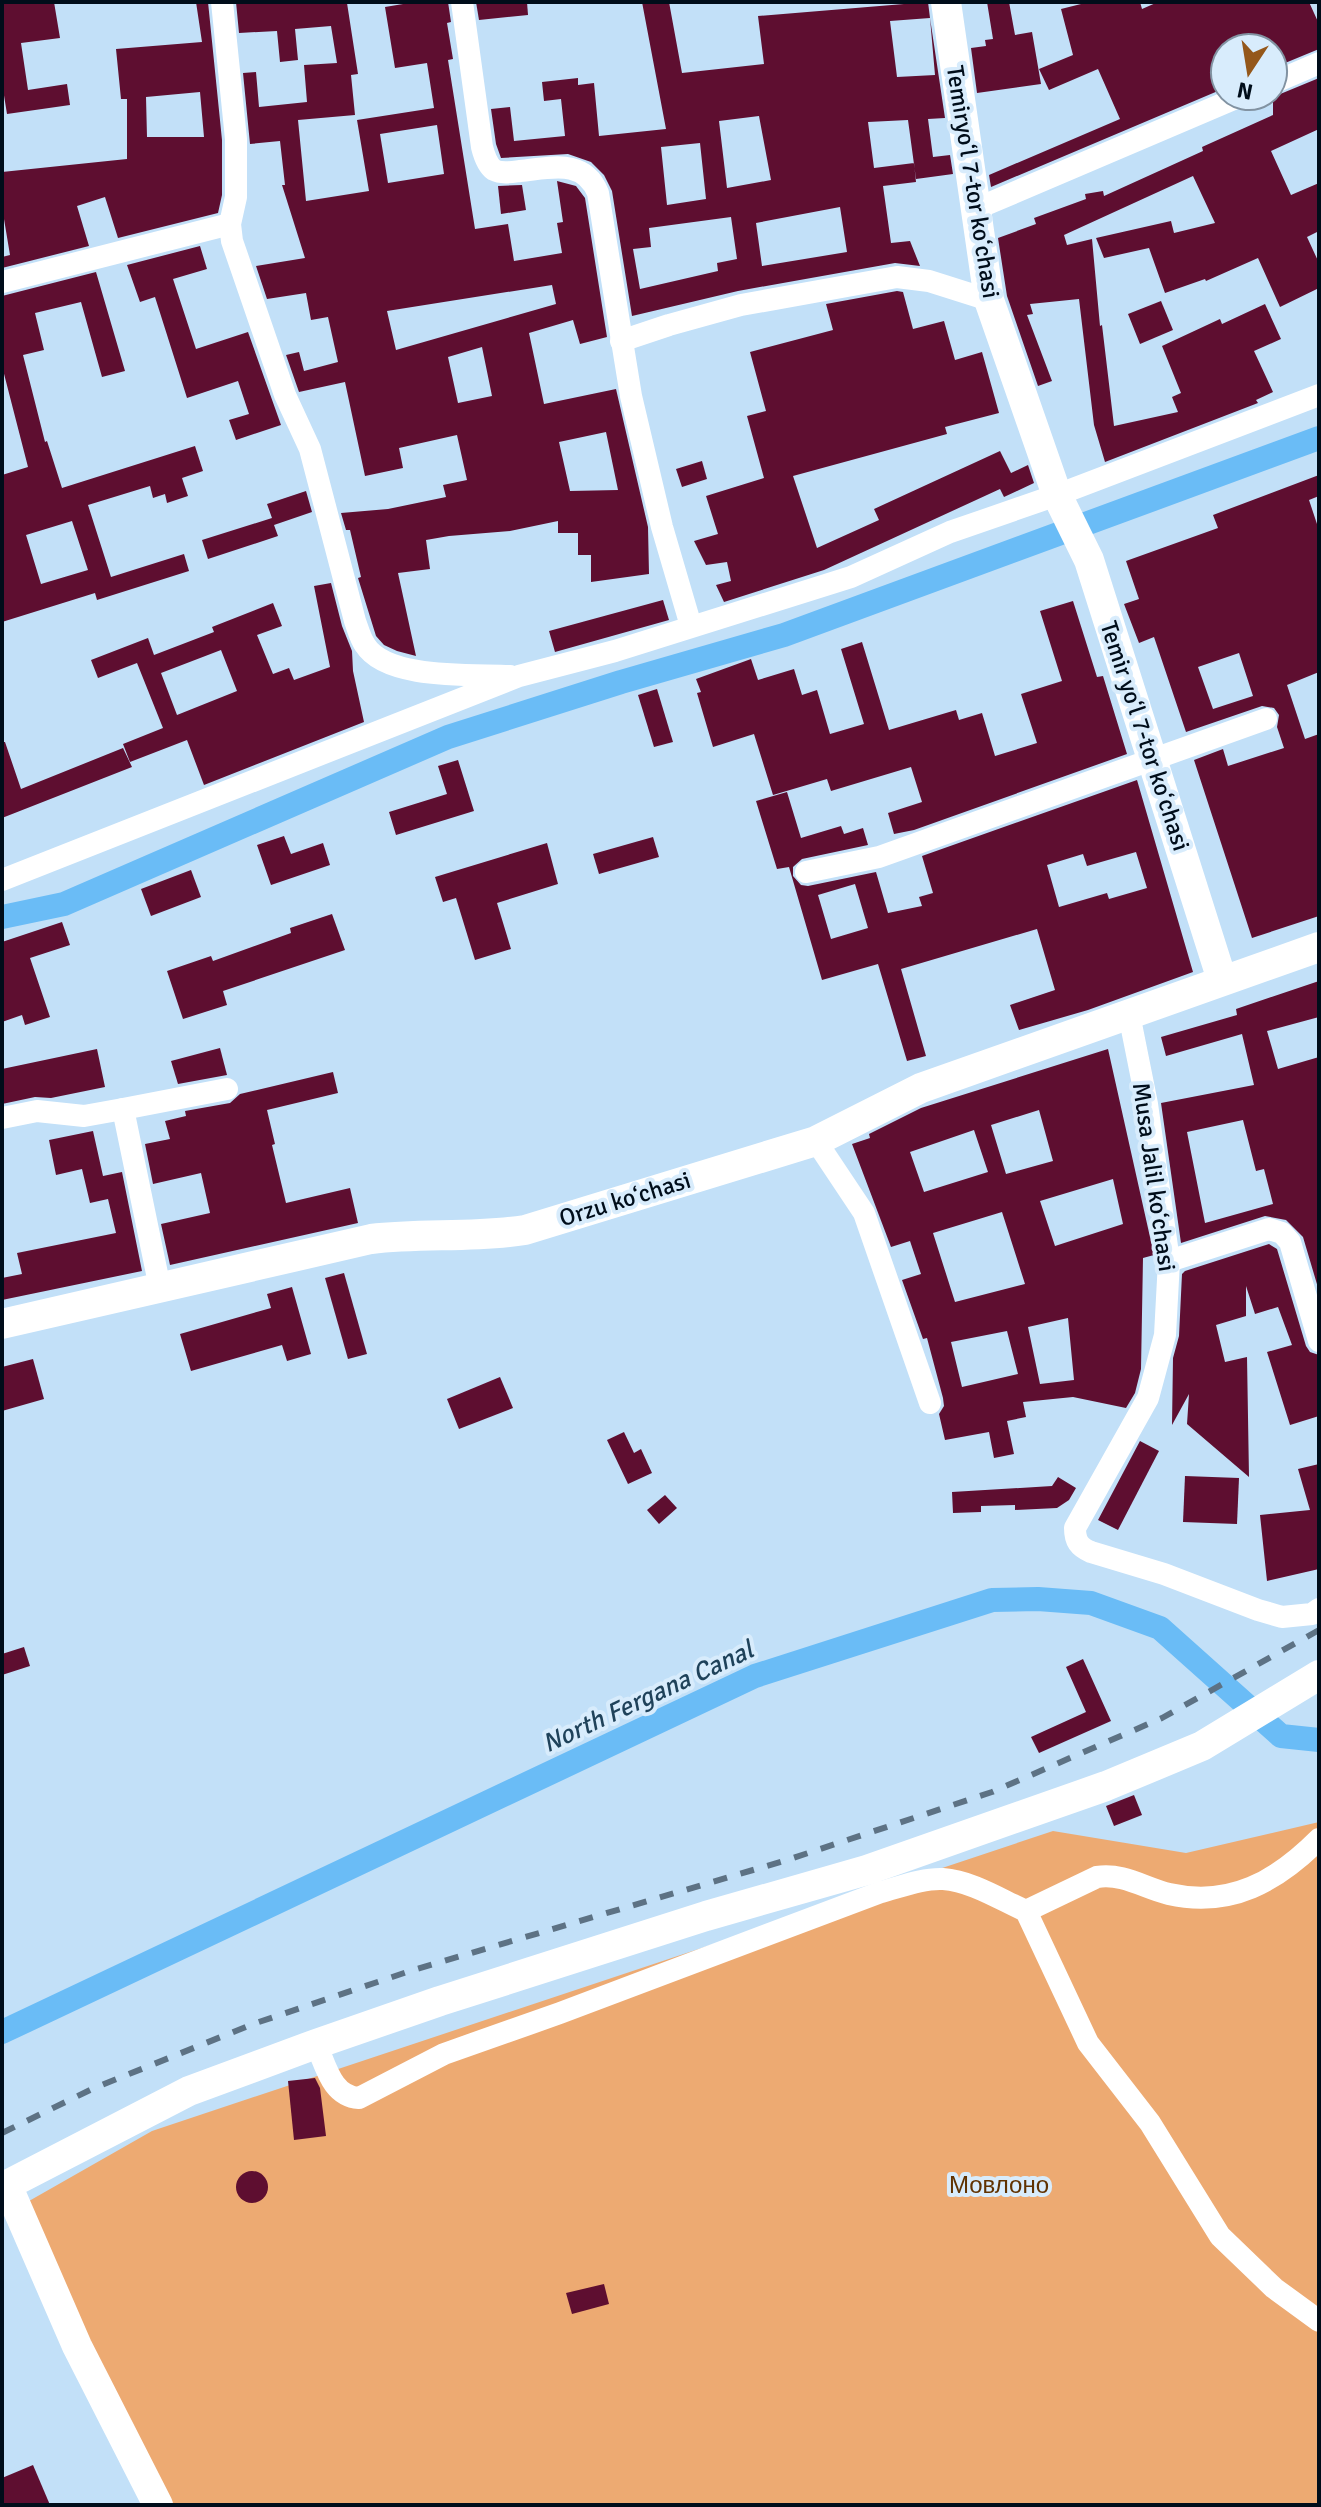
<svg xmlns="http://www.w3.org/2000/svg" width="1321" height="2507" viewBox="0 0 1321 2507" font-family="Signika,sans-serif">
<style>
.green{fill:#edaa72}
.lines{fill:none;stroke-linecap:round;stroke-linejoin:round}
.canal{stroke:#6abcf6;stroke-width:24}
.building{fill:#5e0e30;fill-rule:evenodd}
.street{stroke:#fff;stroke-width:22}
.secondary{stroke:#fff;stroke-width:30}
.rail{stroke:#5d7284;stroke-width:6;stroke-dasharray:14 14;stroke-linecap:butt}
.labels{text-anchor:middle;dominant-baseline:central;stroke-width:8;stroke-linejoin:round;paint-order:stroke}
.street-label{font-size:24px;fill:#000d1a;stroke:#d8ecfc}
.park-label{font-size:24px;fill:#603200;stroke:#d8ecfc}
.water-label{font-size:26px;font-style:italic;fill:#1f425a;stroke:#d8ecfc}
</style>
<rect width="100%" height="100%" fill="#c2e0f8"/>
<!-- green -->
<polygon class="green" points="1319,1822 1319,2505 155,2505 22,2205 152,2131 1053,1831 1186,1853"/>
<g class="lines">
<!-- canal -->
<g class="canal">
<polyline points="2,917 64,904 448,737 621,682 784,635 1319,438"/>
<polyline points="2,2032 755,1676 992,1600 1038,1599 1091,1603 1160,1628 1281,1736 1319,1740"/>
</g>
</g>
<!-- building -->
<g class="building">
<polygon points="2,2 54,2 60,38 21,43 28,90 67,84 70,105 7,114 2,83"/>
<path d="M196,2h12l14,138v55l-4,18 -100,25 -13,-41 -28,9 12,40 -87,22v-11l8,-2 -8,-48v-35l125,-13v-60h-6l-5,-50 86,-7zM200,92l4,45h-57l-1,-40z"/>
<path d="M236,2l111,1 11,71 -7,1 4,40 -57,5 8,81 63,-10 -12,-71 77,-12 -7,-45 -32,5 -10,-61 30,-5h33l3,20 -4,1 6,36 -5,1 27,169 33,-5 6,37 48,-8 -5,-30 6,-1 -6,-41 19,5 9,12 22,139 -27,7 -7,-24 -44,13 15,71 72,-15 32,138 1,47 -58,8v-27h-13v-22h-20v-12l-48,10 -61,5 -23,4 4,29 -32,4 18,83 -19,-5 -13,-6 -8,-9 -18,-58 3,-1 -11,-47h-4l-5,-17 47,-4 58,-12 -3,-12 24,-5 -10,-45 -58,13 4,20 -38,8 -20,-94 -46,10 -13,-37 13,-3 5,19 34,-9 -10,-45 -17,3 -5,-27 -39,6 -11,-33 49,-8 -23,-73h3l-5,-44 -30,3 -7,-71 13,-1 3,35 48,-5 -3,-37 33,-2 -6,-37 -36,3 3,31 -18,2 -3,-31 -38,2zM437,125l7,49 -56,9 -8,-49zM552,285l4,19 -160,46 -9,-39zM482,347l10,49 -34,7 -10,-46zM606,432l12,58 -48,1 -11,-49z"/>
<polygon points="476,2 527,2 528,15 479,20"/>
<path d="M642,2h27l13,71 82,-9 -6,-48 170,-14 2,16 -40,3 7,56 38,-2 -5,-57 15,100 -17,1 5,38 17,-2 3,19 -37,5 -8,-59 -40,2 6,46 40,-5 2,19 -33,4 8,57 19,-2 10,25 -25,-3 -157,28 -106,25 -20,-125 -8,-16 -13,-13 -23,-8 -67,4 -5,-14 -5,-35 19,-2 4,34 51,-5 -4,-37 -17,2 -2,-19 36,-4v7l16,-2 5,53 67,-7zM759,116l12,64 -44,8 -8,-67zM700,143l6,56 -39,6 -6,-58zM840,207l7,45 -85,14 -6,-43zM731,217l6,42 -20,4 1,8 -78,18 -7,-40 18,-2 -2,-19z"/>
<polygon points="987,2 1009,2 1015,35 1032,32 1041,84 977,93 971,48 986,46 985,40 993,39"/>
<polygon points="1089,2 1140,2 1142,9 1158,2 1309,2 1319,24 1319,49 1273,68 1273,48 1225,48 1225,88 991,187 989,175 1120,119 1098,69 1049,90 1039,69 1073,55 1061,9"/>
<polygon points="1319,78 1319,129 1271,151 1291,195 1319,183 1319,231 1307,237 1319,263 1319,288 1280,307 1258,258 1206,281 1205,279 1165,293 1149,248 1104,258 1096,238 1171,221 1174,233 1215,223 1193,176 1064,235 1067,245 1092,239 1100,326 1102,325 1114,426 1178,412 1172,397 1181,393 1162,346 1220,319 1222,324 1265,304 1281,339 1254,351 1273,392 1256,400 1258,403 1105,462 1094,425 1079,299 1030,304 1033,314 1027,315 1052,381 1038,386 1007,296 998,238 1036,224 1034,218 1086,199 1085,194 1103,191 1104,196 1203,151 1202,147 1273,115 1273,97"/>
<polygon points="522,185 526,210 501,214 498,186"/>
<polygon points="200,246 207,269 173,279 196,349 248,332 281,425 236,440 229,420 249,414 238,381 187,398 155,297 140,302 127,265"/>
<path d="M96,272l29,99 -23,6 -21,-75 -46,11 9,37 -21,5 22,87 2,-1 15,47 133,-42 8,25 -21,7 6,18 -21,7 -2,-9 -12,4 -3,-12 -62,19 23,72 73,-23 5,17 -92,29 -2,-7 -93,29v-147l26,-8 -26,-101v-70zM72,521l16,49 -47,14 -15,-49z"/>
<polygon points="897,291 903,292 913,329 944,321 955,360 982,352 999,413 945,427 947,434 793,476 817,548 879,520 874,509 1000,451 1011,473 1028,465 1034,483 1004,497 1000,489 824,570 724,602 716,585 731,581 727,562 706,565 694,541 718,534 706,496 764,478 747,416 766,411 750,352 833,330 826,304"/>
<polygon points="1161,301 1173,330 1140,344 1128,314"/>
<polygon points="702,461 707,479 682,487 676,469"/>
<path d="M1319,475v21l-10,4 10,30v142l-32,13 18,54 14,-5v182l-67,22 -58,-178 29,-11 5,17 56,-18 -7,-21 2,-12 -5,-7 -12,-2 -76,26 -32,-95 -15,6 -15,-39 15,-5 -13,-38 92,-33 -5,-13zM1239,653l14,43 -40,13 -15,-42z"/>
<polygon points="306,491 312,512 274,525 278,536 208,559 202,540 272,518 267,504"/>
<path d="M331,583l11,43 10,25 1,20 11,51 -160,63 -17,-45 -57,22 -7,-18 40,-16 -26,-65 -39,15 -7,-18 57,-22 6,17 60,-23 -2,-5 61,-24 9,23 -25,9 16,39 16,-6 5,12 36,-13 -16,-81zM221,650l16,41 -60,24 -16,-42z"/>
<polygon points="663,600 669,620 555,652 549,631"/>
<polygon points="1073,601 1097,677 1103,676 1127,754 914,830 894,834 888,813 922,802 911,767 831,791 827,779 773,795 754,734 713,747 697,693 701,692 696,679 751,659 758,680 794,669 802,695 817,690 830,734 864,724 841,649 862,642 889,730 956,710 959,720 982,713 995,756 1037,743 1021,694 1062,681 1040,611"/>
<polygon points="657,689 673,742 654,747 638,695"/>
<polygon points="2,742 5,742 21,789 123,748 132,767 2,818"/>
<polygon points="458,760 474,811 396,835 389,812 447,794 438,766"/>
<path d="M1137,780l56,192 -105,38 -69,20 -9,-25 45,-15 -18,-61 -136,40 25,87 -19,5 -29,-97 -56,16 -33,-113 -12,2 -21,-68 31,-9 14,46 40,-12 3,8 19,-6 5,17 -66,14 -9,8v9l8,9 7,1 68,-14 12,41 34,-7 -3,-9 14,-4 -11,-37zM1136,852l11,36 -38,11 -2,-6 -48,14 -12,-42 36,-11 4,12zM855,884l13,44 -37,11 -13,-44z"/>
<polygon points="284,836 291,854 323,843 330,865 271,885 257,845"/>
<polygon points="653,837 659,857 599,874 593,854"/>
<polygon points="547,843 558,884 497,903 511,949 475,960 456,898 443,902 435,877"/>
<polygon points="191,870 201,897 151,916 141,889"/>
<polygon points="332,914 345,950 223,991 227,1005 183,1019 167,971 211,956 213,961 291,933 290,928"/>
<polygon points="62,922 70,945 30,958 50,1017 25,1025 22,1015 2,1022 2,942"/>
<path d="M1319,981v36l-52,14 11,38 41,-12v234l-16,-54 -17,-17 -21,-4 -84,27 -20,-140 93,-18 -12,-51 -76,22 -5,-19 76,-22 -1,-6zM1243,1120l13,51 8,-2 9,35 -68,19 -18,-91z"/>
<polygon points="220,1048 227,1075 178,1084 171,1061"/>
<polygon points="97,1049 105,1087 51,1098 35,1097 2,1104 2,1069"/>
<path d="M1108,1049l46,206 -11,3 -2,111 -6,24 -9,15 -53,-11 -50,5 3,15 -19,4 7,33 -20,4 -5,-26 -44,8 -6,-26 5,-8 -1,-8 -16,-60 -4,1 -21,-59 19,-6 -11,-33 -19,6 -39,-103 18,-6 -1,-4 52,-26zM1039,1110l14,51 -47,13 -15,-49zM974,1130l14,42 -64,20 -14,-40zM1113,1179l10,45 -68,22 -15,-45zM1002,1212l23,72 -70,18 -22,-69zM1068,1318l6,62 -34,4 -12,-57zM1007,1331l11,43 -56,13 -11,-45z"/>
<polygon points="333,1072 338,1093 267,1110 275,1144 272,1145 286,1203 350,1188 358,1223 170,1265 161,1224 210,1213 201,1173 153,1184 145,1144 170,1139 165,1121 186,1116 185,1111 230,1103 240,1094"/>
<polygon points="93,1131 103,1176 122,1172 142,1271 2,1300 2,1278 22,1274 17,1253 116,1233 108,1199 90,1203 82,1169 56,1175 49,1140"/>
<polygon points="1269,1244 1277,1249 1306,1346 1310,1352 1319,1355 1319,1416 1290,1425 1267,1352 1292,1345 1278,1307 1255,1314 1246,1286 1246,1316 1216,1325 1225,1362 1247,1357 1249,1477 1187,1424 1189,1394 1172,1425 1173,1358 1179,1336 1182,1274 1185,1271"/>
<polygon points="344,1273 367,1354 348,1359 325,1278"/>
<polygon points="292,1287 311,1354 287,1361 282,1345 191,1371 180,1334 271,1308 267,1294"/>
<polygon points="33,1359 44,1399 2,1411 2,1367"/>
<polygon points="500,1377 513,1408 459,1429 447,1399"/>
<polygon points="624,1432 634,1453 641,1449 652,1473 628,1484 607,1440"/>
<polygon points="1140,1441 1159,1451 1118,1530 1098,1520"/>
<polygon points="1319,1464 1319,1569 1267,1581 1260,1515 1310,1510 1298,1469"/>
<polygon points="1185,1476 1239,1478 1237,1524 1183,1522"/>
<polygon points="1058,1477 1076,1488 1069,1500 1057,1508 1015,1510 1015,1505 981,1506 981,1512 953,1513 952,1492 1052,1486"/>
<polygon points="665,1495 677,1508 659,1524 647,1510"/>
<polygon points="24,1647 30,1666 2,1675 2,1654"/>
<polygon points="1083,1659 1111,1721 1039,1753 1031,1737 1086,1712 1066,1667"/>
<polygon points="1134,1795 1142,1815 1114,1826 1106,1806"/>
<polygon points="315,2078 320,2088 326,2136 294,2140 288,2081"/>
<circle cx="252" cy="2187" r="16"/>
<polygon points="604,2284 609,2304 572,2314 566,2293"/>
<polygon points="33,2465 50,2505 2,2505 2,2478"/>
</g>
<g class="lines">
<!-- street -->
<g class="street">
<path d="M222,2l14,137v58l-6,27 2,17 53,154 25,54 45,172c3,8 5,17 10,24 22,35 107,29 145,31"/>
<path d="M462,2l20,145c2,8 5,18 12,23 8,4 18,2 26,1 31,-3 64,-13 78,22l33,203 31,131 29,99"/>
<polyline points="1273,83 1319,63"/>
<polyline points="978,208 1241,96"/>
<polyline points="2,282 230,224"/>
<polyline points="621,341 669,325 741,305 897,277 929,281 989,300"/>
<polyline points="806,872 879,857 1266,719"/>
<polyline points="2,880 519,676 615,651 851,577 950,532 1057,495 1319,395"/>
<path d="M1129,1014l18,90 22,157 -4,74 -17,63 -73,130c0,13 4,19 16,24l73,22 94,36 24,7 30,-3 7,-5"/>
<polyline points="123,1109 227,1089"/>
<polyline points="2,1118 37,1111 84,1116 123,1109 160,1288"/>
<polyline points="816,1141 864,1213 930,1403"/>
<polyline points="1169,1261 1269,1229 1282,1233 1290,1242 1319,1341"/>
<path d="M1026,1911l71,-34c27,-4 47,11 72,17 62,14 108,-13 150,-55"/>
<path d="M316,2044c10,21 15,52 43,54l85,-44 116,-41 321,-121c19,-5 42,-14 62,-13 29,2 58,21 83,32l62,132 62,80 70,113 54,52 45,33"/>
</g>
<!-- secondary -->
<g class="secondary">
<polyline points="946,2 989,300 1057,495 1089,560 1222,980"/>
<path d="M2,1324l369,-85c51,-6 103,-1 154,-9l291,-89 105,-53 398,-141"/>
<polyline points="158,2505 77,2346 7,2185 189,2091 316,2044 440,2001 706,1916 867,1870 1106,1786 1202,1746 1319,1675"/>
</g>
<!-- rail -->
<polyline class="rail" points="2,2133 92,2089 253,2024 410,1971 787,1860 992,1792 1162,1718 1319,1630"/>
</g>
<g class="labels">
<!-- street labels -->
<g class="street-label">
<text transform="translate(973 182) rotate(81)">Temiryoʻl 7-tor koʻchasi</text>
<text transform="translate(1145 736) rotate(72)">Temir yoʻl 7-tor koʻchasi</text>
<text transform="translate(1154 1177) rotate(82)">Musa Jalil koʻchasi</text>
<text transform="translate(625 1199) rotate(-17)">Orzu koʻchasi</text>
</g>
<!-- park labels -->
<g class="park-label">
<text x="999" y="2185">Мовлоно</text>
</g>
<!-- water labels -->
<g class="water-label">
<text transform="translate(648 1697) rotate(-25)">North Fergana Canal</text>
</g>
</g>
<!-- border -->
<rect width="1321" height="2507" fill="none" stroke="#000d1a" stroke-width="8"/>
<!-- north arrow -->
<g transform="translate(1249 72) rotate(192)"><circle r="38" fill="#d8ecfc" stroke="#8293a2" stroke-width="2"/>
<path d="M0-6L14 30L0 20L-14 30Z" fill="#94571a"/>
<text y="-12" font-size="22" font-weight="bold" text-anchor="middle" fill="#000d1a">N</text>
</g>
</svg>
